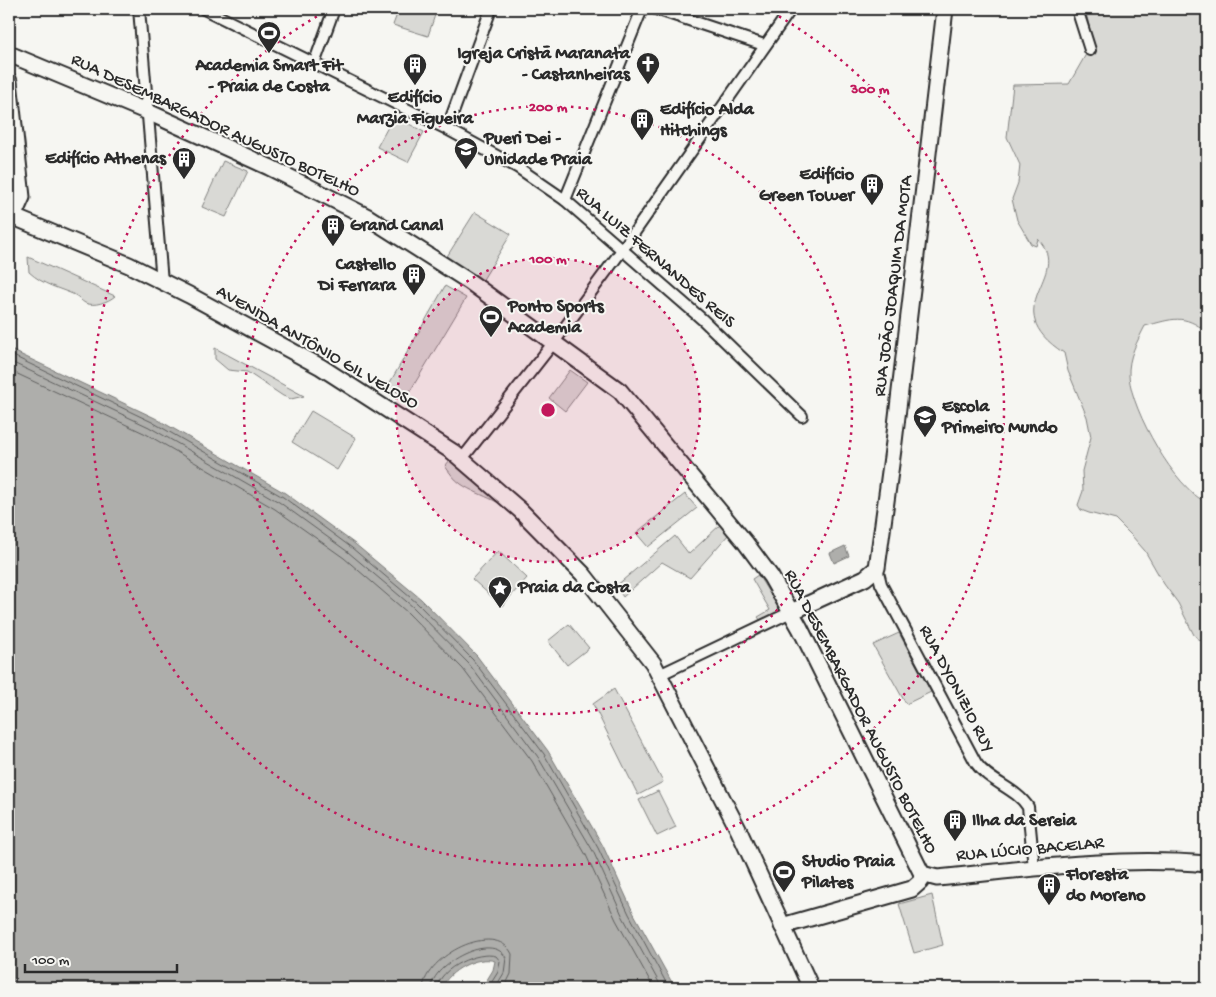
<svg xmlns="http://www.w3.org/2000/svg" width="1216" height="997" viewBox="0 0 1216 997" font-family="'Gochi Hand',sans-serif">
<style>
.built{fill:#e7e7e3}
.green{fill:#d9d9d5;stroke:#828280}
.water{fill:#aeaeab;stroke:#7a7a78}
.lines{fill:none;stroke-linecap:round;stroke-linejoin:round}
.shore{stroke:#5f5f5e;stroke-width:1}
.street-casing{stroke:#2b2b2b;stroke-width:14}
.secondary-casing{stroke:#2b2b2b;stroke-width:19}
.street{stroke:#f6f6f2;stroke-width:10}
.secondary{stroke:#f6f6f2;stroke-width:15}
.ring{fill:none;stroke:#c2185b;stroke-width:2.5;stroke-dasharray:2.5 5}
.labels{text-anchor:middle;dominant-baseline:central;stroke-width:4;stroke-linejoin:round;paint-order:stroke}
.poi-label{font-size:18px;font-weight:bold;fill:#2b2b2b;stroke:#f6f6f2;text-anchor:start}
.street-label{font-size:18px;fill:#2b2b2b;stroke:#f6f6f2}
.centre{fill:#c2185b;stroke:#f6f6f2;stroke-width:2.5}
.ring-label{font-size:15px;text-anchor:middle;font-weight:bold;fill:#c2185b;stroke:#f6f6f2;stroke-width:4;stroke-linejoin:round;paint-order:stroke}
</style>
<rect width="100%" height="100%" fill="#f6f6f2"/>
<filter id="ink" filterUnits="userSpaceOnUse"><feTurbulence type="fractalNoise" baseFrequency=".02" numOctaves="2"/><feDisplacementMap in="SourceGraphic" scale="10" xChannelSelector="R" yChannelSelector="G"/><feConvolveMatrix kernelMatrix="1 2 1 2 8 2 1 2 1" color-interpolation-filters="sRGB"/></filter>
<g filter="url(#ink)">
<!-- built -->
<polygon class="built" points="956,9 1002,9 1001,17 956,12"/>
<!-- green -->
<g class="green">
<polygon points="399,9 437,9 428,36 393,25"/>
<path d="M1085,9l24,3 20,-3h78v323c-24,-19 -34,-13 -62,-6 -8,16 -17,31 -16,50 3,36 46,112 78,127v143l-13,-11 -16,-32 -14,-19 -19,-33 -13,-15 -16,-16 -27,-7 -8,-3 -3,-5 5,-14 -1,-20 9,-34 -4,-20 -19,-46 -4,-18c-71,-46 10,-77 -26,-114l-2,7 -5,-2 -14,-24 -5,-21 6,-16 2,-18 -13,-28 6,-52 56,-1 24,-42z"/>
<polygon points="394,116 424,132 408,162 377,147"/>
<polygon points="223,161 248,171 226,217 202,207"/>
<polygon points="475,212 511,234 482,281 446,258"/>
<path d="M28,257l87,39c-7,6 -21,11 -30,7 -4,-2 -6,-6 -10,-8 -16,-7 -32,-10 -46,-23z"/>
<polygon points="445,286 466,298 406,398 388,386"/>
<polygon points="215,348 304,396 291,399 283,396 247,372 228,370 215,359"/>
<polygon points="570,370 587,382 565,411 549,398"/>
<polygon points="311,411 356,438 337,470 292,442"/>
<path d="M451,459l62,51 8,16c-12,-26 -40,-28 -60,-42 -7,-5 -11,-11 -16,-18z"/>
<polygon points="685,494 697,508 648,547 636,533"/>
<polygon points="721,524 729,534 690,578 662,562 623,597 616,586 675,536 689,554"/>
<polygon points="498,551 527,578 502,606 472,579"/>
<polygon points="758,575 781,612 761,621 758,617 770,610 752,579"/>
<polygon points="569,624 589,648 567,665 548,641"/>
<polygon points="899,633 931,692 906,704 873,645"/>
<polygon points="614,689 663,782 638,795 593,704"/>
<polygon points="658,791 676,827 657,836 639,800"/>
<polygon points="932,895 943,945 914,953 899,904"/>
</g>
<!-- water -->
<g class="water">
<path d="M9,349l146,69 130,75 70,51 66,55 56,57 71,95 55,95 30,66 42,76h-193l11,-18 2,-9c-18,-6 -47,10 -53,27h-433z"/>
<polygon points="845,546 849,556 834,563 830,553"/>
</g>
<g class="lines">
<!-- shore -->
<g class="shore">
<polyline points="9,354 152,422 283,497 352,548 417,603 473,660 544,754 598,848 629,914 669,988"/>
<polyline points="9,361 149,427 279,502 348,552 413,607 469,664 538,757 593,851 623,917 662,988"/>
<polyline points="9,370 146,434 275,509 344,558 408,613 463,669 532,761 586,855 616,920 654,988"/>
<path d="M423,988c2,-31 72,-69 89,-34l-1,20 -7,14"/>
<path d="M431,988c1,-24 62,-57 75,-30l-2,15 -9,15"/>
<path d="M437,988c3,-21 41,-37 59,-32l4,5 -2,11 -10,16"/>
</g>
<!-- street casing -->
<g class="street-casing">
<g id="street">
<polyline points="139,9 162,282"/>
<polyline points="204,9 447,129 517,167 565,200 703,320 802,416"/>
<polyline points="656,9 764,45"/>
<polyline points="1077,9 1090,50"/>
<polyline points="314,64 334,9"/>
<polyline points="447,129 491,9"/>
<polyline points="565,200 642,9"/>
<polyline points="462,459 554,342 622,250 791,9"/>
<path d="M877,568l4,16 95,179c13,19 40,25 52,44l6,61"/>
<polyline points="659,675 791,612"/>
</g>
</g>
<!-- secondary casing -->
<g class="secondary-casing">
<g id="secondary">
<polyline points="9,54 148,112 269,167 368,217 470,282 620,391 745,542 771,577 800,628 922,874"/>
<polyline points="9,81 22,197 13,217"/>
<polyline points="9,215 129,265 189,295 321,367 453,452 520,510 583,574 653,663 739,831 811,988"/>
<polyline points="791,612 865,578 877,568 894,442 945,9"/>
<path d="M922,874l15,4c90,-9 180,-22 270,-14"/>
<polyline points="782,926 912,889 921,881 922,874"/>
</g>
</g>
<!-- street -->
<use href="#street" class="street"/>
<!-- secondary -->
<use href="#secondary" class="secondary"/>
</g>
</g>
<!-- distance rings -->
<circle cx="548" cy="410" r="152" fill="#c2185b" fill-opacity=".12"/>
<g class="ring">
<circle cx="548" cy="410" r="152"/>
<circle cx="548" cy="410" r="304"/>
<path d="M766 9A456 456 0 1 1 330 9"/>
</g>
<!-- icons -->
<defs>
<g id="stadium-pin" transform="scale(1.25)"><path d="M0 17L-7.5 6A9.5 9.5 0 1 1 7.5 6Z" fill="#2b2b2b" stroke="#f6f6f2"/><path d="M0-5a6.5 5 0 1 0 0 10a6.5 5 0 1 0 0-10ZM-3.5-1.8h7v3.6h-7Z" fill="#fff"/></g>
<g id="church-pin" transform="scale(1.25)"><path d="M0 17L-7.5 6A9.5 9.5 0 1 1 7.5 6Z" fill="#2b2b2b" stroke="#f6f6f2"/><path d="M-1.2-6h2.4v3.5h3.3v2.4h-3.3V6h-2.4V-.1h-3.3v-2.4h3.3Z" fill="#fff"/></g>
<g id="building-pin" transform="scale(1.25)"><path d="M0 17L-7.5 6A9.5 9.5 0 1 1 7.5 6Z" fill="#2b2b2b" stroke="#f6f6f2"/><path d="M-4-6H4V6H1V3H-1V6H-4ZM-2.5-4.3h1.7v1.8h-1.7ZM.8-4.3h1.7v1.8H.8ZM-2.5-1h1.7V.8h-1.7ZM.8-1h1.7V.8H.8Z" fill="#fff"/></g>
<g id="school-pin" transform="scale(1.25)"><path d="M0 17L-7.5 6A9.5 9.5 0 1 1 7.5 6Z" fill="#2b2b2b" stroke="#f6f6f2"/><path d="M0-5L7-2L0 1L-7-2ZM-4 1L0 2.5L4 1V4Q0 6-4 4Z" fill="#fff"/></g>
<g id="sight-pin" transform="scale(1.25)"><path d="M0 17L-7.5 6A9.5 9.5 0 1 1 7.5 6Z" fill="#2b2b2b" stroke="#f6f6f2"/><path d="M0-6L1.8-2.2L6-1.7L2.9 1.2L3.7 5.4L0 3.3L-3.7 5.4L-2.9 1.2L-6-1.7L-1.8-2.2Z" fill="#fff"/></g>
</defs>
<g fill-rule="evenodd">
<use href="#stadium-pin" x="269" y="33"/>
<use href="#church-pin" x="648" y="64"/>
<use href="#building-pin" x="415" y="65"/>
<use href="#building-pin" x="642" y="120"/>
<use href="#school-pin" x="466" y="149"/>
<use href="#building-pin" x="184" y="159"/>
<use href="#building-pin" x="872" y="185"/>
<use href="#building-pin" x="333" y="226"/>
<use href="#building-pin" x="414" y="275"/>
<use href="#stadium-pin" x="491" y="317"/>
<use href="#school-pin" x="925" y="417"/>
<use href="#sight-pin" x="500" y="588"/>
<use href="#building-pin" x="955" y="821"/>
<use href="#stadium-pin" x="784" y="872"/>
<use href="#building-pin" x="1049" y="885"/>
</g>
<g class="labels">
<!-- poi labels -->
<g class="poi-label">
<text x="630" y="54" text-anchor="end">Igreja Cristã Maranata<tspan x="630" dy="21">- Castanheiras</tspan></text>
<text x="269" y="66" text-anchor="middle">Academia Smart Fit<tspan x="269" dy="21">- Praia de Costa</tspan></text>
<text x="415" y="98" text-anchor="middle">Edifício<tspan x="415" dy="21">Marzia Figueira</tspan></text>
<text x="660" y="110">Edifício Alda<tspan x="660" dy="21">Hitchings</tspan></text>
<text x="484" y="139">Pueri Dei -<tspan x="484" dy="21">Unidade Praia</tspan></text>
<text x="166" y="159" text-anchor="end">Edifício Athenas</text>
<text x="854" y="175" text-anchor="end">Edifício<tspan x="854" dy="21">Green Tower</tspan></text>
<text x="350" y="226">Grand Canal</text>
<text x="396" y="265" text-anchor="end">Castello<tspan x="396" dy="21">Di Ferrara</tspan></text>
<text x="508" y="307">Ponto Sports<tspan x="508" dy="21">Academia</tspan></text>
<text x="942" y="407">Escola<tspan x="942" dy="21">Primeiro Mundo</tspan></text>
<text x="518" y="588">Praia da Costa</text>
<text x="972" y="821">Ilha da Sereia</text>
<text x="802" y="862">Studio Praia<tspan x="802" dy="21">Pilates</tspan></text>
<text x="1066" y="875">Floresta<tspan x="1066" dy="21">do Moreno</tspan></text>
</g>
<!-- street labels -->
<g class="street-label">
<text transform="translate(215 126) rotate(25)">RUA DESEMBARGADOR AUGUSTO BOTELHO</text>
<text transform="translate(655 258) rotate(41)">RUA LUIZ FERNANDES REIS</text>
<text transform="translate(894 286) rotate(-83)">RUA JOÃO JOAQUIM DA MOTA</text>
<text transform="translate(317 348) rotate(30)">AVENIDA ANTÔNIO GIL VELOSO</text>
<text transform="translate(956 689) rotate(62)">RUA DYONIZIO RUY</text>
<text transform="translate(860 712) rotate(63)">RUA DESEMBARGADOR AUGUSTO BOTELHO</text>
<text transform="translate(1030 850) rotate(-5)">RUA LÚCIO BACELAR</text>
</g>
</g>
<circle cx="548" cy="410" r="8" class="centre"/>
<g class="ring-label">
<text x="870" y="93">300 m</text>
<text x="548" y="111">200 m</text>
<text x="548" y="263">100 m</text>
</g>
<!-- margin -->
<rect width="1216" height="997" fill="none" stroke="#f6f6f2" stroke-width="30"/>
<rect x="15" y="15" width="1186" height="967" fill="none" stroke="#2b2b2b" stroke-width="2" filter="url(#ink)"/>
<!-- scale -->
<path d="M25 964v8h152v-8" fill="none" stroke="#2b2b2b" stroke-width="2.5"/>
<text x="32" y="964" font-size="15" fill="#2b2b2b" stroke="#f6f6f2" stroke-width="4" paint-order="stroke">100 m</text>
</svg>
